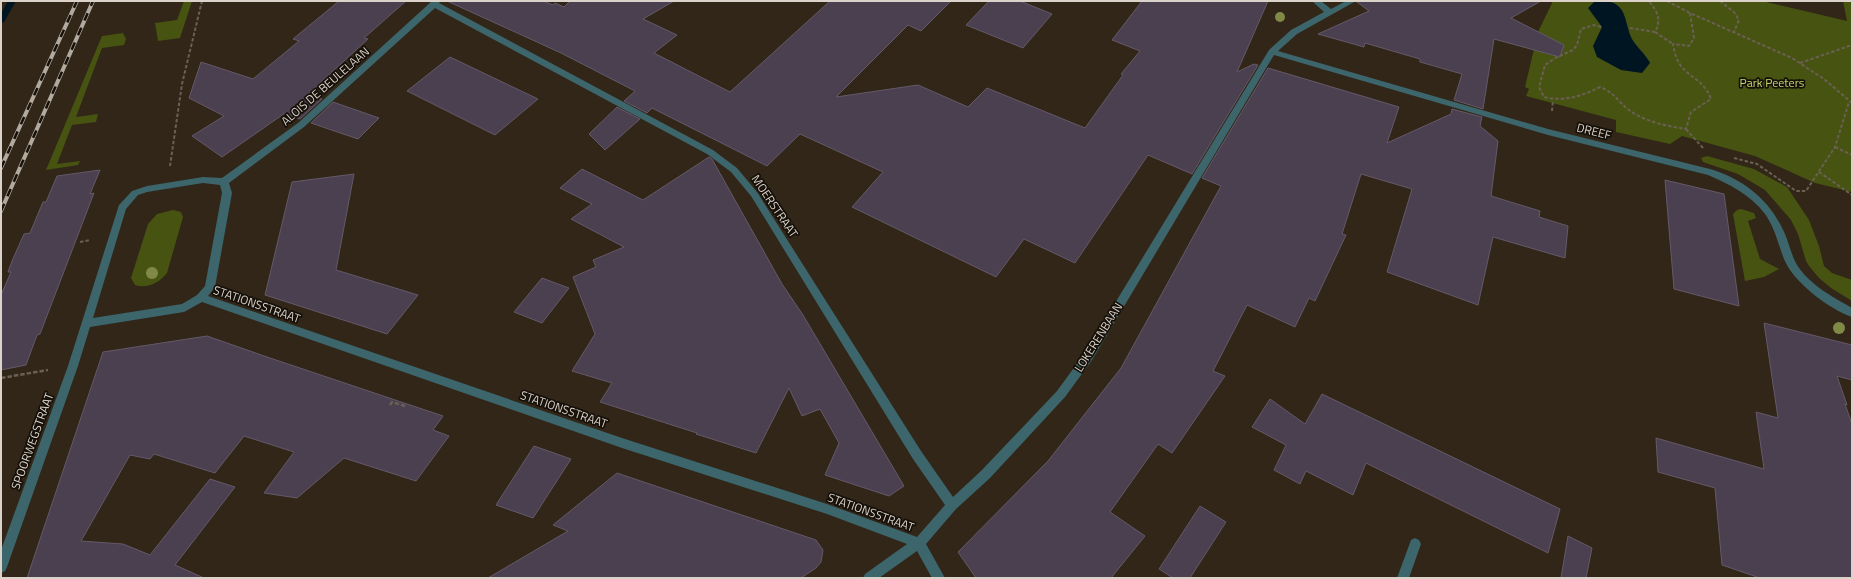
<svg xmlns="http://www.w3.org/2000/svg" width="1853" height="579" viewBox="0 0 1853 579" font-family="'Titillium Web',sans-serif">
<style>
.green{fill:#475311}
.water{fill:#001522}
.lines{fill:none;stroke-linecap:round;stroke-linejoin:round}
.stream{fill:#001522;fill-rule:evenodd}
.building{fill:#4b404f;stroke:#65596a}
.path-far1{stroke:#6a6053;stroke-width:2;stroke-dasharray:3.5 2;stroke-linecap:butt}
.path{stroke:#6a6053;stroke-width:2.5;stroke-dasharray:4.5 2;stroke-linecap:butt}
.minor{fill:#3c656c;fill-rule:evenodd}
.rail-casing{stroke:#b2a99f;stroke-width:4}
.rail{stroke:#151009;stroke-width:2.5;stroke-dasharray:8;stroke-linecap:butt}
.tree{fill:#818947}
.labels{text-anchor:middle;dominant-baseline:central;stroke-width:3.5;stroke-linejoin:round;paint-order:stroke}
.park-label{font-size:12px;fill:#c3da6e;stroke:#151009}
.street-label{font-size:12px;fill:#dbd3ca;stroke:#151009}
</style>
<rect width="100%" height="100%" fill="#312617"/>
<!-- green -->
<g class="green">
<polygon points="184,1 192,1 180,38 158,41 155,23 177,20"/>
<polygon points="1553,1 1762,1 1847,21 1843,1 1852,1 1852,192 1815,183 1755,156 1682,136 1670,144 1616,132 1616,120 1526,96 1529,89 1525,87 1538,32"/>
<polygon points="123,33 126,39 124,45 102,48 76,117 98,114 96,122 72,125 57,164 80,161 78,165 46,170 102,36"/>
<polygon points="1707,156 1754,169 1787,187 1809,220 1819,246 1824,266 1832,273 1852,280 1852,301 1831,288 1819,278 1809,266 1806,261 1798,234 1791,220 1765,190 1738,174 1703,162 1701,158"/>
<polygon points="1741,209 1754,213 1756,218 1748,221 1760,259 1779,269 1764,277 1745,281 1733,214 1737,210"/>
<path d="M173,210l8,2 2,5 -16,56c-8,10 -20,16 -32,12l-4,-7 17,-54 9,-10z"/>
</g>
<!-- water -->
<path class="water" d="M1606,1c22,3 18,22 26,38 4,7 12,14 17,22l1,2 -8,10 -21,-3 -24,-13 -4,-11 9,-19 -14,-19 6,-6z"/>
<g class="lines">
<!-- stream -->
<polygon class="stream" points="8,1 16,1 4,22 1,23 1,13"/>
</g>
<!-- building -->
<g class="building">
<polygon points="339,1 406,1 364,38 368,39 308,94 322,99 300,119 285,113 222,157 192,136 224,116 189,98 201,62 253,79 299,41 293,39"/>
<polygon points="447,1 543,1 553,5 555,3 564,7 570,1 674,1 643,19 677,35 654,53 730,92 830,1 951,1 921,31 908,25 836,97 918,85 968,107 987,88 1085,128 1123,75 1121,74 1140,51 1112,40 1142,1 1268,1 1237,72 1254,64 1258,65 1192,174 1148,155 1075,263 1024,239 996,277 852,207 883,172 800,134 767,166 652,108 647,113 624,101 635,91 561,53"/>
<polygon points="989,1 1020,1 1052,14 1023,48 966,25"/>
<polygon points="1357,1 1541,1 1511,18 1564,45 1560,57 1494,39 1483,109 1454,100 1462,74 1420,62 1420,59 1365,43 1364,47 1318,34 1369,11 1357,2"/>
<polygon points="450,57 538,99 495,135 407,91"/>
<polygon points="1268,68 1399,107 1387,143 1451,114 1452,109 1482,117 1480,126 1498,141 1491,196 1540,211 1539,217 1568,226 1565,258 1493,237 1478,305 1387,272 1412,189 1361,174 1342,234 1346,235 1315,301 1309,298 1295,327 1247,305 1213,371 1225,376 1172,453 1158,444 1110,512 1145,536 1111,578 976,578 958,552 1048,461 1121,368 1221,186 1202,178"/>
<polygon points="333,102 379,118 358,139 311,123"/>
<polygon points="617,107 640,119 605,150 589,134"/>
<polygon points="709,157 712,159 782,284 803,315 904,486 889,496 825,475 839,443 820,409 802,416 789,388 756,453 696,434 697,433 600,402 612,383 572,371 595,334 573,277 596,267 593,260 624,247 571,219 592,204 560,188 582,169 643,200"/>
<polygon points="100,170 90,194 94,193 40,334 37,335 26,365 1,370 1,295 11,272 8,272 12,261 24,234 30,233 43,202 46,202 57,176"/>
<polygon points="354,174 336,270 418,295 387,334 265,295 292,182"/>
<polygon points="1665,180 1724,194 1739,306 1674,289"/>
<polygon points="542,278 569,288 542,323 514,312"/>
<polygon points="1764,323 1852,345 1852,380 1837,376 1847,405 1845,404 1852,424 1852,578 1760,578 1722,565 1715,488 1658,472 1656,438 1764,469 1756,412 1778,418"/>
<polygon points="207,336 270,358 443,416 433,430 449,436 416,481 344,458 297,498 264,493 294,452 244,436 215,473 154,454 150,459 130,455 81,541 123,544 150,555 210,479 235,487 175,565 204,578 27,578 103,352"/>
<polygon points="1322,394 1560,509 1548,553 1366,463 1353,495 1306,471 1300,484 1274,470 1286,445 1252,427 1270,399 1305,424"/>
<polygon points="534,446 571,459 533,518 496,505"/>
<polygon points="617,473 816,540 823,550 821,562 816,568 801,578 488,578 568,531 553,525"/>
<polygon points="1200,506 1226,522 1190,578 1173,578 1159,569"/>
<polygon points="1568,536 1592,548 1586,578 1561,578"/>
</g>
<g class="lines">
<!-- path-far1 -->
<g class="path-far1">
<polyline points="1667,1 1690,13"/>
<polyline points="1720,1 1734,12 1739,20 1734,32"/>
<path d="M1601,27l-7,-2 -13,4 -4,16 -4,5 -18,8 -10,7 -6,22 5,10c20,5 38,-1 56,-10 14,5 18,15 29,23 16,12 38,16 57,19l5,-17 20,-13c-10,-27 -33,-19 -38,-55l16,2 5,-8 -4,-25 102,45 32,21 28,24"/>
<path d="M1630,28l25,4c7,-13 2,-21 -6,-31"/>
<polyline points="1655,32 1673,44"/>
<polyline points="1800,63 1852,45"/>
<polyline points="1552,111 1553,100"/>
<polyline points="1686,129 1703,148"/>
<polyline points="1835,147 1852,155"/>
<polyline points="1734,158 1757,164 1796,191 1806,191 1835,147 1849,102"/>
<polyline points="170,166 182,84 202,1"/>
<polyline points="1819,172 1852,195"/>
<polyline points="80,242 90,240"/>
</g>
<!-- path -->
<g class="path">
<polyline points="1,378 48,370"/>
<polyline points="390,405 392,402 405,406"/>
</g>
<!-- minor -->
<g class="minor">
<path d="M432,1h9l-2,2 274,147 24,18 20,24 164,259 32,46 29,-27 75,-79 27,-37 185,-304 22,-20 33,-18 -12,-11h9l10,8 15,-8h10l-59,33 -19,17 270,78 162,40c34,10 61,32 75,65 5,12 7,24 14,34 13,18 34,29 53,40v9c-23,-8 -59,-35 -68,-58 -6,-15 -9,-31 -19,-45 -14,-19 -36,-30 -57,-39l-160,-40 -274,-80 -182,305 -27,37 -75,81 -34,31 -30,35 19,34h-13l-15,-27 -38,27h-16l2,-4 42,-30 -80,-30 -205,-66 -420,-146 -18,10 -94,15 -12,39 -71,201 -2,4 -4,2v-23l67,-184 51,-161 13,-14 15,-5 56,-9 19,1 76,-55zM435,8l272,146 24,18 20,24 162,263 32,46 -28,32 -90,-33 -205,-66 -414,-142 7,-9 17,-94 -3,-10 75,-56zM203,183l17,2 2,8 -17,93 -8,9 -15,9 -89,14 33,-109 12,-14 9,-3z"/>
<polygon points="1415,538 1419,540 1421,544 1409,578 1397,578 1411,540"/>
</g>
<!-- rail casing -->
<g class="rail-casing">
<g id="rail">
<polyline points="1,168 77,1"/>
<polyline points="1,211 93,1"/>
</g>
</g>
<!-- rail -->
<use href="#rail" class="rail"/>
</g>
<!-- trees -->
<g class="tree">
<circle cx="1280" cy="17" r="5"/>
<circle cx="152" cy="273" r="6"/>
<circle cx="1839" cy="328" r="6"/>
</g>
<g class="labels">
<!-- park labels -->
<g class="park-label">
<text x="1772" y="82">Park Peeters</text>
</g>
<!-- street labels -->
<g class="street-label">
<text transform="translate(325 86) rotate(-41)">ALOIS DE BEULELAAN</text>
<text transform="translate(1594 131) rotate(14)">DREEF</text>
<text transform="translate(775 206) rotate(56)">MOERSTRAAT</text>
<text transform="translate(257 304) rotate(19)">STATIONSSTRAAT</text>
<text transform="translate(1098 337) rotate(-58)">LOKERENBAAN</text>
<text transform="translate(564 409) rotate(19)">STATIONSSTRAAT</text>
<text transform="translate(32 441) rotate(-70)">SPOORWEGSTRAAT</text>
<text transform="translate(871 512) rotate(20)">STATIONSSTRAAT</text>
</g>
</g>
<!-- border -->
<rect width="1853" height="579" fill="none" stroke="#dbd3ca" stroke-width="4"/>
</svg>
